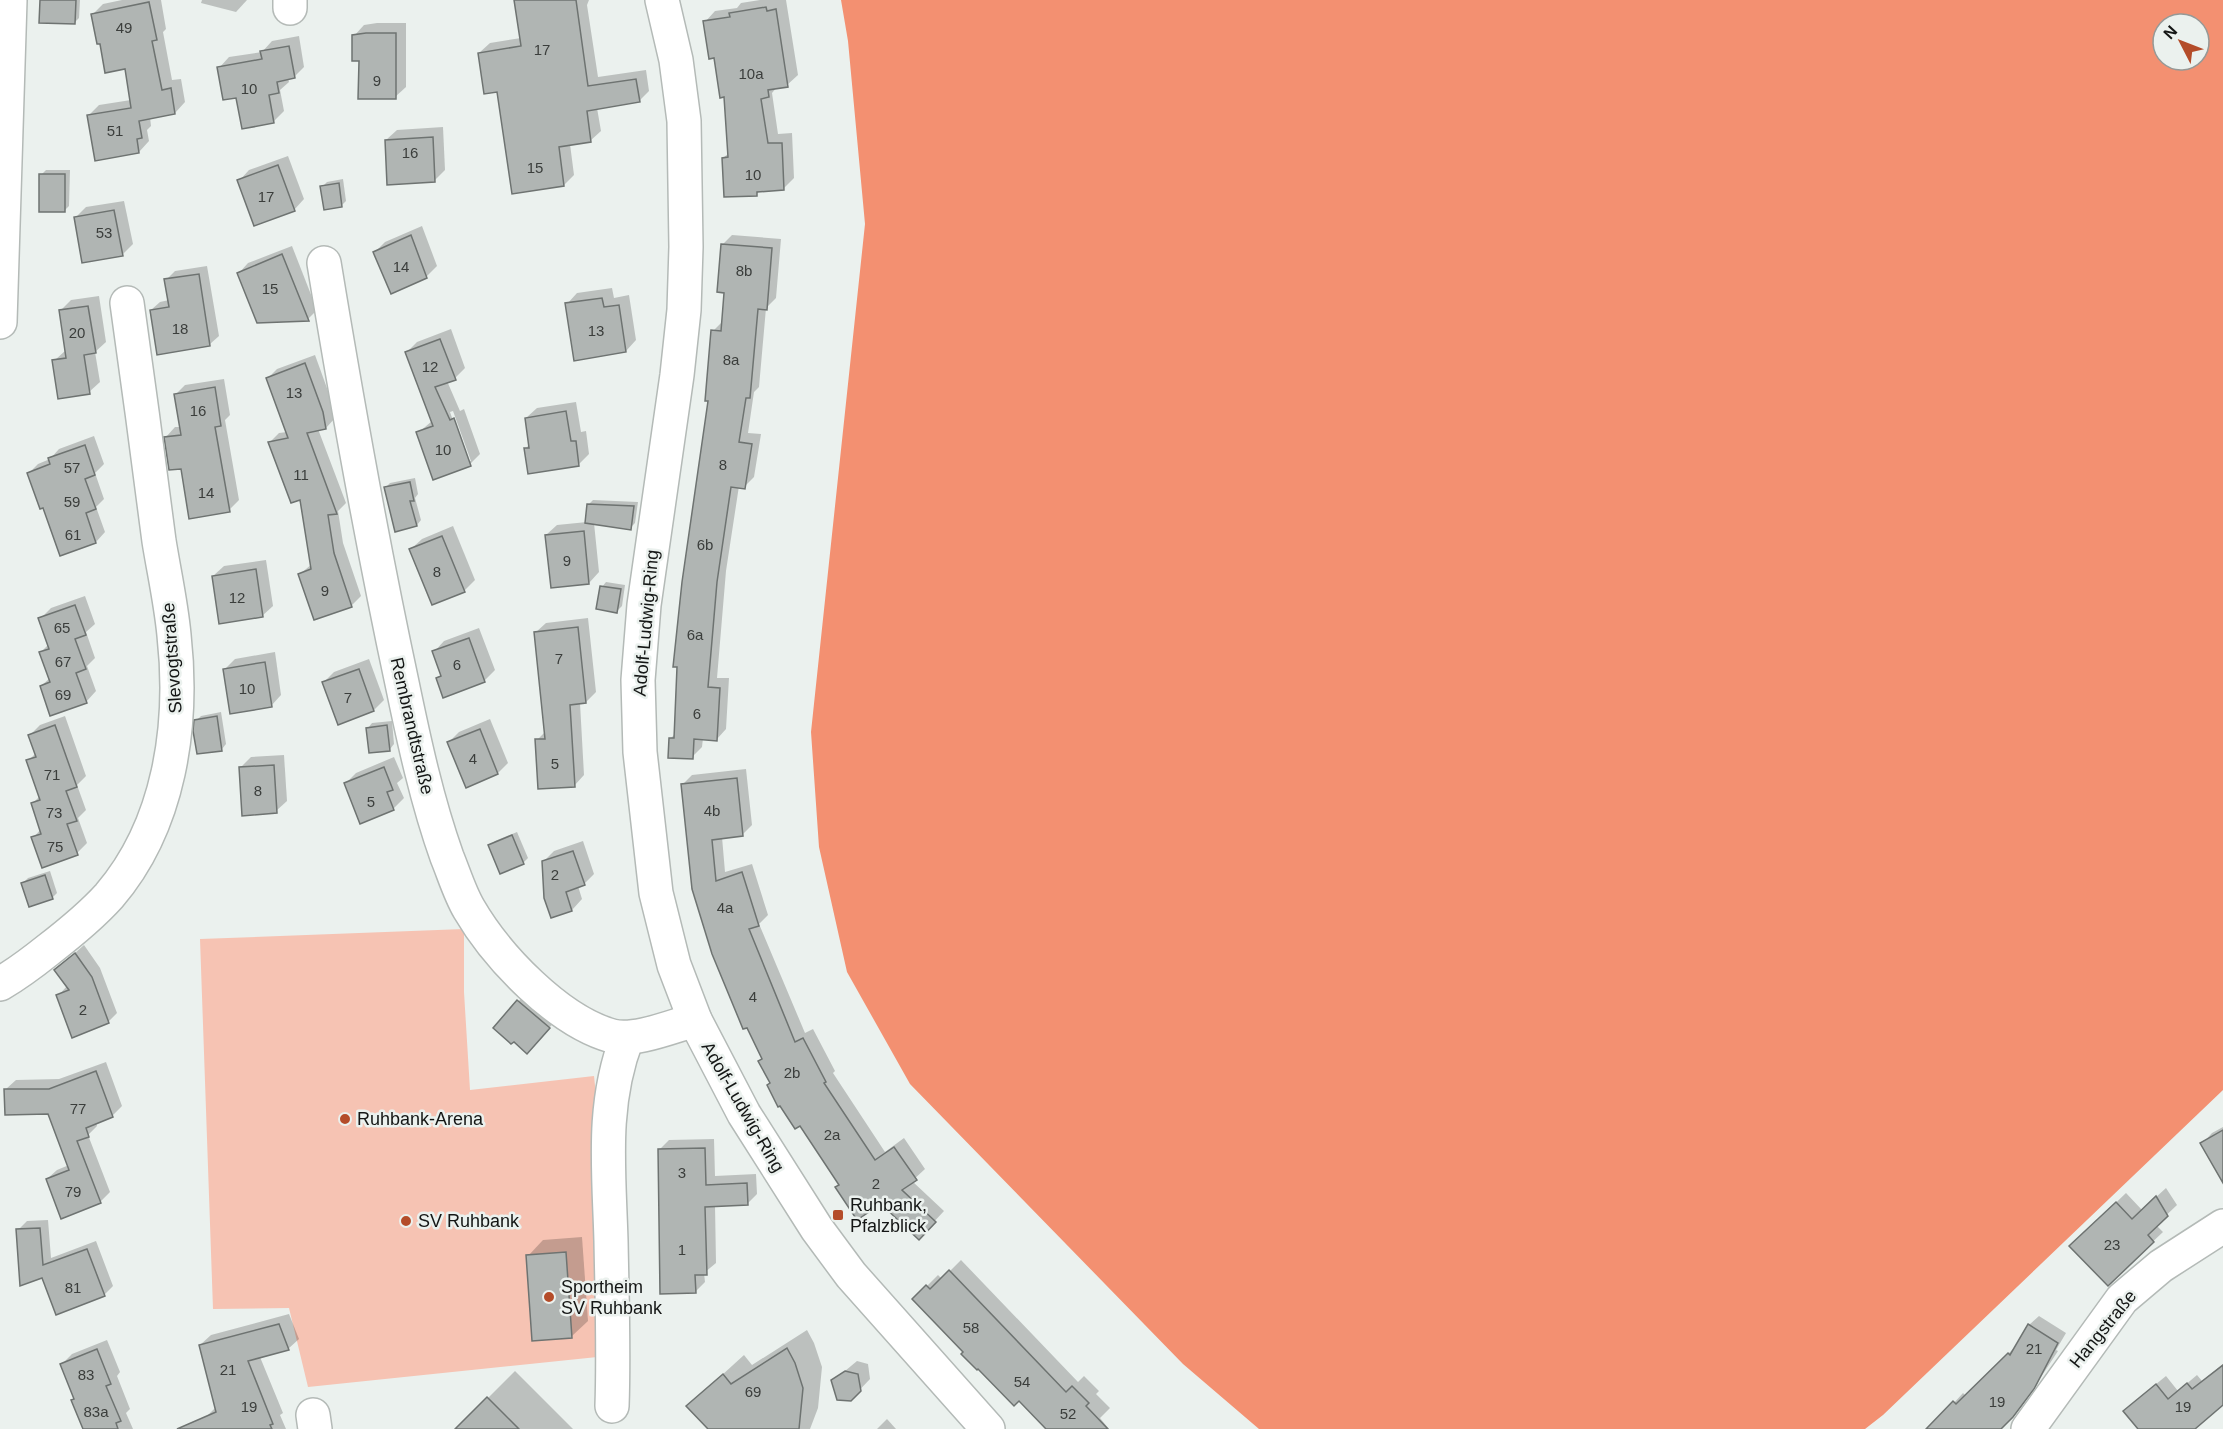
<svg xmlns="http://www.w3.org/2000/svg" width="2223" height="1429" viewBox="0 0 2223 1429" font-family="Arial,sans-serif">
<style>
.green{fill:#f6c3b3}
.forest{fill:#f39071;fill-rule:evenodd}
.shadow{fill:#0003;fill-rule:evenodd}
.building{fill:#b0b5b3;stroke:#6e7371;stroke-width:1.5}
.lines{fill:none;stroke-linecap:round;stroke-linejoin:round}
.minor-casing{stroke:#b4bab7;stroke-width:36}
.minor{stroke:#fff;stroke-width:33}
.poi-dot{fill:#b44c29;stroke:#ebf1ee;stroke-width:2}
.labels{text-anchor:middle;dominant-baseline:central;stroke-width:5;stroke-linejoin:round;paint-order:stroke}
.number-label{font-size:15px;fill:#3b3e3c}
.street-label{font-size:18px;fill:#141615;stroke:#ebf1ee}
.poi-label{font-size:18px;fill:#141615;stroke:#ebf1ee;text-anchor:start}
</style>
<rect width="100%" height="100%" fill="#ebf1ee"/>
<!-- green -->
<polygon class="green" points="464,929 464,992 470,1090 594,1076 600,1133 607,1356 308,1387 289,1308 213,1309 200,939"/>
<!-- forest -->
<path class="forest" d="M841,0h1382v1090l-340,325 -18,14h-606l-76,-65 -273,-280 -63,-112 -28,-125 -8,-115 54,-508 -17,-183zM2163,24h36v36h-36z"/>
<!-- shadow -->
<g class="shadow">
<polygon points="41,0 80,0 79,18 74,23"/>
<polygon points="122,0 161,0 166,29 163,32 172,80 181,79 185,102 175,113 150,117 151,126 147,130 149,141 139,152 88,116 99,105 131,100 126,67 101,42 93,14 103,4"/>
<polygon points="202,0 247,0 236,12 201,3"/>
<polygon points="516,0 589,0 587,5 598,77 646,70 649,91 639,101 597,108 601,131 590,141 570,144 574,175 564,185 498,90 479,53 490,43 521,38"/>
<polygon points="760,0 786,0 798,75 787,85 777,87 772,93 778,134 792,133 794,178 783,189 761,190 756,194 723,158 729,153 726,96 705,22 715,11 737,8 741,3"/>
<polygon points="377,23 406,23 406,87 395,97 360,60 354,36 364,25"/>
<polygon points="299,36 304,67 294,77 288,78 289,82 280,90 284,111 273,122 219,68 229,57 262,52 272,41"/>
<polygon points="443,127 445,170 434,181 386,140 397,130"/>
<polygon points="288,156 304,199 294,210 239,181 249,170"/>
<polygon points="46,170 70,170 69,206 64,211 41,175"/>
<polygon points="343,179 346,201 341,206 322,187 327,182"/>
<polygon points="124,201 133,244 122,255 76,217 86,207"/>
<polygon points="422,226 437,266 426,277 391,292 375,252 385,242"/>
<polygon points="732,235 781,239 776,298 766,308 759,387 754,392 748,433 761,434 754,477 744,487 739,486 726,571 717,678 729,678 726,729 717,739 703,738 702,747 692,757 670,739 676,733 709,400 713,331 723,321 726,291 722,245"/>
<polygon points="292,246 317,310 308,319 239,273 248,263"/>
<polygon points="207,266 219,336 210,344 151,310 160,302 169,300 166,280 175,271"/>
<polygon points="612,288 614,298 629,295 636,340 626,351 567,304 577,293"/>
<polygon points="99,296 106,342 95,352 100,382 89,392 54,361 66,350 60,311 71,300"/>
<path d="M451,329l14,39 -10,10 -8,3 13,30 4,-2 16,45 -10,10 -52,-31 14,-12 -26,-68 11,-11zM453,411l18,50h-4l-17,-49z"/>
<polygon points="315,355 332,402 335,418 326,428 318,429 346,503 338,511 343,543 361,596 352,605 315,618 300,574 312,564 302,498 270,442 279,433 287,432 268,378 277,369"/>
<polygon points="224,379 230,415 225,420 239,500 229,510 182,467 166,437 175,427 181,427 176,394 185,385"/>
<polygon points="576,402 581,432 586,431 589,454 579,464 525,449 530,444 526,418 537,408"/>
<polygon points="94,436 104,464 95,473 104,499 96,507 105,532 96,542 61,554 44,506 29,473 38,464 50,459 59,449"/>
<polygon points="415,478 418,494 415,498 421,520 417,525 385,488 390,483"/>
<polygon points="593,500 638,502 635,523 630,528 594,523 599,572 589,583 546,535 557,525 587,522 588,505"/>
<polygon points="453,526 475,580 464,591 411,549 422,539"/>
<polygon points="266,560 273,606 262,616 213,576 224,566"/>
<polygon points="606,582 625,585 622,606 617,611 602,587"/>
<polygon points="85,596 95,624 86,632 95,658 87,666 96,691 86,702 41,686 50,678 41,652 49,644 40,619 51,608"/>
<polygon points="588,618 596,692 586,702 580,703 584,775 574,786 537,740 546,731 535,633 546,623"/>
<polygon points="479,628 495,670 484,681 438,679 442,674 434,652 444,641"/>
<polygon points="275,652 281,695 271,706 225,669 235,659"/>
<polygon points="369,659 384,700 374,710 323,683 334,672"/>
<polygon points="221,712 226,744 222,749 196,721 201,716"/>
<polygon points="65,716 86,776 77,785 86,810 78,818 87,843 77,853 33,838 41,829 32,804 40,796 28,761 36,753 30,735 40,725"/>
<polygon points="490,719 508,763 498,773 449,742 459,732"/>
<polygon points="392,721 394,744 390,749 368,728 372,723"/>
<polygon points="284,755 287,801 276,811 240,768 251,757"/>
<polygon points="394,757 403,778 397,783 404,798 393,809 346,783 356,773"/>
<polygon points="746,769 752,825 742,835 722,837 725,872 752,864 768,915 759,924 805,1033 813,1029 835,1071 833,1073 885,1152 904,1138 925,1169 912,1181 944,1211 919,1238 881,1202 840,1184 771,1083 682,785 692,775"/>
<polygon points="517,832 528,858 523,863 490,845 495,841"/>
<polygon points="583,841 594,874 584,884 578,886 582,899 572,910 552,917 544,861 554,851"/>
<polygon points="50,871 57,893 52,898 23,883 28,878"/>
<polygon points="84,945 100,968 117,1013 108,1022 58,996 67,986 56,970"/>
<polygon points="529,990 559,1017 537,1041 495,1027"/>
<polygon points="106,1062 122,1106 112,1116 96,1122 97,1126 88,1135 110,1192 100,1202 47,1179 57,1170 69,1165 49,1113 6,1089 16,1080 59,1079"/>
<polygon points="2223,1127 2223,1180 2202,1144 2212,1133"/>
<polygon points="714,1139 715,1176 756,1174 757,1194 747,1204 715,1205 716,1263 704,1273 705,1282 695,1292 660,1149 669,1140"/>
<polygon points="2166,1188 2177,1205 2156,1225 2163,1232 2108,1284 2071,1246 2126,1193 2142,1210"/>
<polygon points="48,1220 51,1258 96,1241 113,1286 104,1295 43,1277 18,1230 27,1221"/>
<polygon points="582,1237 588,1321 572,1336 528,1256 543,1240"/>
<polygon points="961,1260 1078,1382 1084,1376 1099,1391 1096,1394 1110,1408 1100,1418 1109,1429 1048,1429 1019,1399 965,1352 914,1299 938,1275 942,1279"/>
<polygon points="289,1314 299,1339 288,1349 260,1357 283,1413 280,1415 286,1429 209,1429 205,1418 215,1408 200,1345 211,1335"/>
<polygon points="2039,1316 2066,1333 2056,1350 2058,1351 2022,1406 1999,1429 1930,1429 1963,1393 1966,1396 2018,1344 2029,1325"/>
<polygon points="807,1330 814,1343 822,1367 818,1408 810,1429 710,1429 688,1406 744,1355 752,1365"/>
<polygon points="107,1340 120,1372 117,1376 130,1409 126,1413 133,1429 84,1429 76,1398 62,1364 72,1354"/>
<polygon points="857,1361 868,1364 870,1379 850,1400 833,1381"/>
<polygon points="2223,1364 2223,1398 2192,1429 2140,1429 2134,1402 2166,1376 2178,1391 2197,1375 2202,1381"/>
<polygon points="515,1371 573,1429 457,1429"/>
<polygon points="887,1419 896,1429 877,1429"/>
</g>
<!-- building -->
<g class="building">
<polygon points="40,0 76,0 75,24 39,23"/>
<polygon points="514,0 576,0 588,86 636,79 640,102 587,111 591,142 559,147 564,186 512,194 497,92 484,94 478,53 521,46"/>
<polygon points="149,2 157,40 152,41 162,90 171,88 175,114 139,121 142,138 137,139 139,153 95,161 87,115 131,108 125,69 105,73 100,44 97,44 91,14"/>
<polygon points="766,7 767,11 776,9 788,87 768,90 769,97 761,99 768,143 782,143 784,190 757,192 757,196 724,197 722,158 728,157 724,97 720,98 714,58 709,59 703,21 730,17 729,13"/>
<polygon points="366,33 396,33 396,99 358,99 359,61 352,61 352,35"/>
<polygon points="289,46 295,78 277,82 279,93 269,95 274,123 242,129 236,98 223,100 217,67 262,59 260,51"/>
<polygon points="433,137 435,182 387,185 385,140"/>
<polygon points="278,165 295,211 254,226 237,180"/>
<rect x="39" y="174" width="26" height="38"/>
<polygon points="339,183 342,207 324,210 320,186"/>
<polygon points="114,210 123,256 82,263 74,217"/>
<polygon points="411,235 427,278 391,294 373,252"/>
<polygon points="721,244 772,248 767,310 758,309 750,398 746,398 739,442 752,444 745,489 731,487 717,582 708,687 720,688 717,741 694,739 693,759 668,758 669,738 674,738 677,667 673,667 682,582 708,401 705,401 711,330 721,331 724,293 717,292"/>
<polygon points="282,254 309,321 257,323 237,273"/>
<polygon points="199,274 210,346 157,355 150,310 169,307 164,279"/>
<polygon points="602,298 604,307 619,305 626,352 574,361 565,303"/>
<polygon points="88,306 96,353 84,355 90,394 58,399 52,360 66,358 59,310"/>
<polygon points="440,339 456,380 435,387 450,420 454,418 471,466 433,480 416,432 433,426 405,352"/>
<polygon points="305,363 323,412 326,429 307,433 337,514 328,515 334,553 352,607 314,620 298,574 311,569 300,500 291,503 268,442 288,438 266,378"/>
<polygon points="215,387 221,426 215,427 230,512 189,519 181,469 169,470 164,437 181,435 174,394"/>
<polygon points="566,411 571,441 576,441 579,466 528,474 524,448 529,448 525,418"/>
<polygon points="85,445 95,475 85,479 96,509 86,513 96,543 60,556 43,508 40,509 27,473 50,464 48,458"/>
<polygon points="410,482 414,501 410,501 417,526 395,532 384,487"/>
<polygon points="587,504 634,506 631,530 585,523"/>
<polygon points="584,531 589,584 551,588 545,535"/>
<polygon points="442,536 465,592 432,605 409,549"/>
<polygon points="256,569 263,617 219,624 212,576"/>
<polygon points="600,586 621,589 617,613 596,609"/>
<polygon points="75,605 86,635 75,639 86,669 76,673 87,703 50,716 40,686 50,682 39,652 49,649 38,618"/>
<polygon points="578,627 586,703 570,705 575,787 538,789 535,739 545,739 534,632"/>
<polygon points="469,638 485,682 443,698 436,678 441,676 432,651"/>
<polygon points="265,662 272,707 230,714 223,669"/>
<polygon points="359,669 374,711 338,725 322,682"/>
<polygon points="217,716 222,751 197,754 193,731 194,720"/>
<polygon points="55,725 77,787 66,791 77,821 67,824 78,855 42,868 31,837 41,834 31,803 40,800 26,760 36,757 28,735"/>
<polygon points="387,725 390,751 369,753 366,728"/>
<polygon points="480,729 498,774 466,788 447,742"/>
<polygon points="274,765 277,813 242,816 239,767"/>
<polygon points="384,767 393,790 387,792 394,810 360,824 344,783"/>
<polygon points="737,778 743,836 712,840 716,881 742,872 759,926 749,929 795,1042 803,1038 826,1082 824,1083 875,1160 894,1147 917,1180 902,1190 936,1222 919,1240 881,1204 857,1220 835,1187 839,1185 800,1126 795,1129 780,1106 778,1107 767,1085 770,1083 758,1061 762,1059 747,1028 743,1029 712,954 692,889 681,784"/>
<polygon points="512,835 524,864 500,874 488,845"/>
<polygon points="573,851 585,885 566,892 572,911 551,918 544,898 542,861"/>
<polygon points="45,875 53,899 29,907 21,883"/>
<polygon points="75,953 92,977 109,1023 72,1038 56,995 69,990 54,970"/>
<polygon points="517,1000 550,1028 527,1054 514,1042 511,1044 493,1028"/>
<polygon points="96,1071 113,1117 86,1128 89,1137 77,1141 101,1203 61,1219 46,1179 69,1170 48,1114 5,1115 4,1089 49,1089"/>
<polygon points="2223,1130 2223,1183 2200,1143"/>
<polygon points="705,1148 706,1185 747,1183 748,1205 705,1207 707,1275 695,1275 696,1293 660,1294 658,1149"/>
<polygon points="2156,1196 2168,1216 2148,1235 2154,1242 2108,1286 2069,1246 2116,1202 2132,1219"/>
<polygon points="40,1228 43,1265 87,1249 105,1296 56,1315 42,1278 20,1286 16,1229"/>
<polygon points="566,1252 572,1338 532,1341 526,1255"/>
<polygon points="949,1270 1066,1392 1072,1386 1089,1403 1086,1406 1108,1429 1046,1429 1019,1401 1014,1406 978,1369 977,1370 961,1354 963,1352 912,1299 926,1285 930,1289"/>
<polygon points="279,1324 289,1350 248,1361 273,1424 270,1425 272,1429 177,1429 216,1412 199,1345"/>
<polygon points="2028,1324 2058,1343 2034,1389 2013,1417 2001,1429 1926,1429 1953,1401 1956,1404 2008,1353 2010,1355"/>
<polygon points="787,1348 795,1363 803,1388 799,1429 708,1429 686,1406 723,1374 731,1384"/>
<polygon points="97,1349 111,1384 106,1386 121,1421 116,1423 118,1429 83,1429 71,1400 74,1399 60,1364"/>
<polygon points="2223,1365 2223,1405 2195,1429 2138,1429 2123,1411 2156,1384 2168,1399 2187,1383 2192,1389"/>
<polygon points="845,1371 858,1374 861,1391 851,1401 837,1400 831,1380"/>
<polygon points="487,1397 519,1429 455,1429"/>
</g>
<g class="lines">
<!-- minor casing -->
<g class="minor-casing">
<g id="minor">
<polyline points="290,0 290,8"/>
<polyline points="662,0 676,60 684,121 686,247 684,310 677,375 644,605 638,680 640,752 656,893 674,965 695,1020 744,1114 817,1229 851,1275 988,1429"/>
<path d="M324,263c23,140 48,280 78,420 12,58 25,118 45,174 7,17 13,37 22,52 28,48 89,112 143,127 23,6 61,-10 83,-16"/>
<polyline points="0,322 10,0"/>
<path d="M0,984c17,-10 33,-22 48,-34 22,-17 43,-34 61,-54 61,-71 75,-171 65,-261 -3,-32 -10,-63 -15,-94 -10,-79 -21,-159 -32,-238"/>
<path d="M612,1406c2,-55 0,-110 -1,-165 -2,-71 -10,-136 16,-203"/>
<polyline points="313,1415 315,1429"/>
<polyline points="2028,1429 2122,1299 2161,1266 2223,1226"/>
</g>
</g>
<!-- minor -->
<use href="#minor" class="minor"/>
</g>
<!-- markers -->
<g class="poi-dot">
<circle cx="345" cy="1119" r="6"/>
<rect x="832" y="1209" width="12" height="12" rx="3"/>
<circle cx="406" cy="1221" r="6"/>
<circle cx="549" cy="1297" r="6"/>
</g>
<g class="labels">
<!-- number labels -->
<g class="number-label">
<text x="124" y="27">49</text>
<text x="542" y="49">17</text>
<text x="751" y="73">10a</text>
<text x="377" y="80">9</text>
<text x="249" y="88">10</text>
<text x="115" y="130">51</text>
<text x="410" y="152">16</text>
<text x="535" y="167">15</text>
<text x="753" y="174">10</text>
<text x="266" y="196">17</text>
<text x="104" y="232">53</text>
<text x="401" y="266">14</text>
<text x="744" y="270">8b</text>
<text x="270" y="288">15</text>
<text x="180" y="328">18</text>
<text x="596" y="330">13</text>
<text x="77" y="332">20</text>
<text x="731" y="359">8a</text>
<text x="430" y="366">12</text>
<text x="294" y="392">13</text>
<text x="198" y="410">16</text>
<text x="443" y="449">10</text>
<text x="723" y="464">8</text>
<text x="72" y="467">57</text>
<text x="301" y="474">11</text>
<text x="206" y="492">14</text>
<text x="72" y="501">59</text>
<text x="73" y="534">61</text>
<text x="705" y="544">6b</text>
<text x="567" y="560">9</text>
<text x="437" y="571">8</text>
<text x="325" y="590">9</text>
<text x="237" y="597">12</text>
<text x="62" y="627">65</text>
<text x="695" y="634">6a</text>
<text x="559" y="658">7</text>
<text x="63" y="661">67</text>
<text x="457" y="664">6</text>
<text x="247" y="688">10</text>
<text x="63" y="694">69</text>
<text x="348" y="697">7</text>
<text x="697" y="713">6</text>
<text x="473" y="758">4</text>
<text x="555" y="763">5</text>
<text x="52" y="774">71</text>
<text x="258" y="790">8</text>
<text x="371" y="801">5</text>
<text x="712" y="810">4b</text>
<text x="54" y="812">73</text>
<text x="55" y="846">75</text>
<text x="555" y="874">2</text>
<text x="725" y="907">4a</text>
<text x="753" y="996">4</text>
<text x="83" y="1009">2</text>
<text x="792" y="1072">2b</text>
<text x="78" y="1108">77</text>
<text x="832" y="1134">2a</text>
<text x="682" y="1172">3</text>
<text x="876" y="1183">2</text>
<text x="73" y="1191">79</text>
<text x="2112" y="1244">23</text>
<text x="682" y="1249">1</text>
<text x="73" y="1287">81</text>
<text x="971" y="1327">58</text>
<text x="2034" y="1348">21</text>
<text x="228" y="1369">21</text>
<text x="86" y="1374">83</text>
<text x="1022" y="1381">54</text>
<text x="753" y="1391">69</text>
<text x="1997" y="1401">19</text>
<text x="249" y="1406">19</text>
<text x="2183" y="1406">19</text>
<text x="96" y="1411">83a</text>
<text x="1068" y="1413">52</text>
</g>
<!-- street labels -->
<g class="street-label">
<text transform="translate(646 623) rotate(-85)">Adolf-Ludwig-Ring</text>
<text transform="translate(172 658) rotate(-94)">Slevogtstraße</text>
<text transform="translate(412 726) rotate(77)">Rembrandtstraße</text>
<text transform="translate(743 1107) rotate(60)">Adolf-Ludwig-Ring</text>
<text transform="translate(2103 1329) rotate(-51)">Hangstraße</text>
</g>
<!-- poi labels -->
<g class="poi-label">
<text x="357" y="1119">Ruhbank-Arena</text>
<text x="850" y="1205">Ruhbank,<tspan x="850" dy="21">Pfalzblick</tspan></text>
<text x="418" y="1221">SV Ruhbank</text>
<text x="561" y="1287">Sportheim<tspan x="561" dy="21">SV Ruhbank</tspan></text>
</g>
</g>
<!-- north arrow -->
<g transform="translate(2181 42) rotate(312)"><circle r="28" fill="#ebf1ee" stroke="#959997" stroke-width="1.5"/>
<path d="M0-4.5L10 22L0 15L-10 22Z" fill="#b44c29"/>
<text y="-9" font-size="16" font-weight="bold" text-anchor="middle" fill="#141615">N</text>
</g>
</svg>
